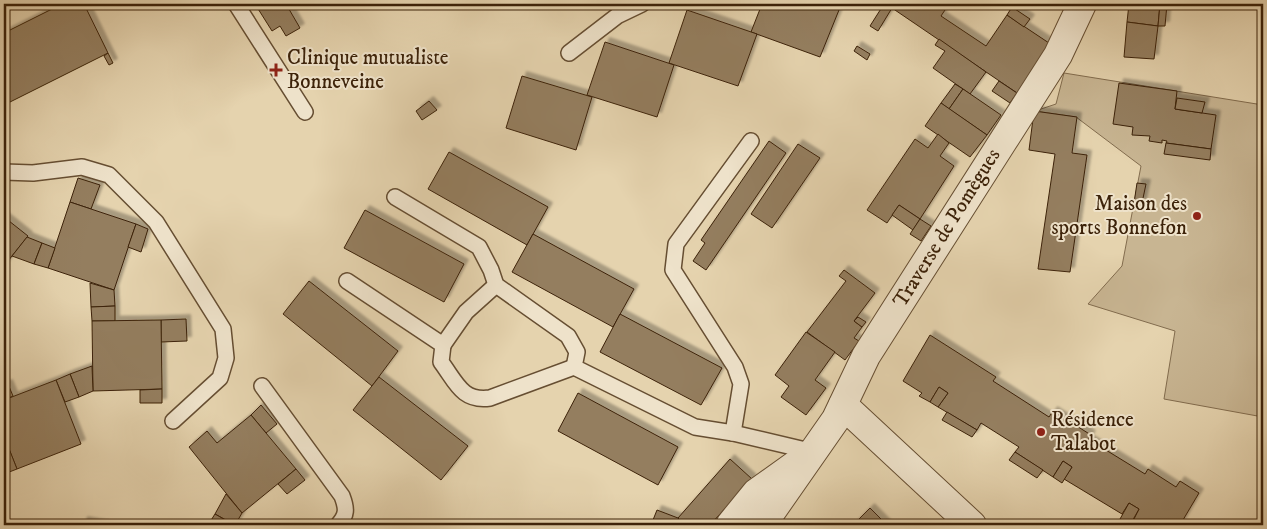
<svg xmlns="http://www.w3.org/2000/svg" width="1267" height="529" viewBox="0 0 1267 529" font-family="'IM FELL DW Pica',serif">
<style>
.green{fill:#c8b592;stroke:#826c4e}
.building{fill:#947e5f;stroke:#3c2209;filter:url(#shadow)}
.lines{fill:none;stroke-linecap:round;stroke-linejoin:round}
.service-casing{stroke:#664e32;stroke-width:18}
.minor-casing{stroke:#664e32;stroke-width:30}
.service{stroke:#eee2ca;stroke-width:15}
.minor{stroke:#eee2ca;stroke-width:28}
.poi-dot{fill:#8f2418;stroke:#eee2ca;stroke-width:2}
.labels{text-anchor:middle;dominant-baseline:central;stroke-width:4;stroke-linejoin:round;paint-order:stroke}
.poi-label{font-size:21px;fill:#3c2209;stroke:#eee2ca;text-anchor:start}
.street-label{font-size:21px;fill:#3c2209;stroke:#eee2ca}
</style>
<defs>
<filter id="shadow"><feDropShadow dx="4.5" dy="-4.5" stdDeviation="1" flood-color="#0004"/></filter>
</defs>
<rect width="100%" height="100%" fill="#e5d3ae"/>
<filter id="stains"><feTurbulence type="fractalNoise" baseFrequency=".004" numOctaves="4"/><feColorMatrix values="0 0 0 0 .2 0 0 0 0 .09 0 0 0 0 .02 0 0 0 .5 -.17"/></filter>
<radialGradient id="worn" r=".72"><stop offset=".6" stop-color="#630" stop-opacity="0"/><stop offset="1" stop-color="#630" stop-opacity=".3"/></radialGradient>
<!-- green -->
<polygon class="green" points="1064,73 1263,105 1263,417 1164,399 1175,331 1088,304 1122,266 1141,166 1076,117 1035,111 1056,104"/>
<!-- building -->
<g class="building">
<polygon points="62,4 84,4 108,53 4,105 4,33"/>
<polygon points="255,4 286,4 300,28 286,36 280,26 272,31"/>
<polygon points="762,4 841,5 820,57 751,32"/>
<polygon points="884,4 892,8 878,31 870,26"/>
<polygon points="897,4 949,4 941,16 986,46 1007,15 1052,45 1017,93 892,8"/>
<polygon points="1129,4 1160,4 1158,26 1127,22"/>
<polygon points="1160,4 1167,4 1165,26 1158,26"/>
<polygon points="1012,7 1030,19 1024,27 1007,15"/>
<polygon points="687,10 757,34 738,86 669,63"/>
<polygon points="1127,22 1158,26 1154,59 1124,57"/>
<polygon points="939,39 986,72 970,94 933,68 945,51 935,45"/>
<polygon points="605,42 674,65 657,117 587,95"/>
<polygon points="857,46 870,54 867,60 854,51"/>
<polygon points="108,53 113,63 109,65 104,56"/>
<polygon points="522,76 592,97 576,150 506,128"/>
<polygon points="999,81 1017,93 1010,103 992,91"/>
<polygon points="1119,83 1177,91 1175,109 1216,115 1211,149 1166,143 1167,141 1162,140 1162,143 1149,141 1150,136 1132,135 1133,127 1113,124"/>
<polygon points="955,84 963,89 949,109 941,103"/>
<polygon points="963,89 1001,115 987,135 949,109"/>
<polygon points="1177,98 1205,102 1202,113 1175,109"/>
<polygon points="429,101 437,110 422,120 416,111"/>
<polygon points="941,103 987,135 970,157 925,126"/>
<polygon points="1034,111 1077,117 1072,153 1087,155 1070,272 1038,269 1055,154 1029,150"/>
<polygon points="938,134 949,143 940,156 954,166 920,219 899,205 887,223 867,210 915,139 928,148"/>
<polygon points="769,141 786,153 706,270 693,261 705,243 701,240"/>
<polygon points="1166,143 1211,149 1210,160 1164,154"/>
<polygon points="798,144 820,158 772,228 751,214"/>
<polygon points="449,152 548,207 527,245 428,189"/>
<polygon points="78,178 100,185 91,209 70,202"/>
<polygon points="1137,183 1146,184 1142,203 1134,203"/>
<polygon points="70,202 136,224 114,290 48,268"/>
<polygon points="899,205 920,219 913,230 892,215"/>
<polygon points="365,210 464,264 444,302 344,248"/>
<polygon points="4,217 28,236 4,266"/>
<polygon points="920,219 931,226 921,241 910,234"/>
<polygon points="136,224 148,229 141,252 128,247"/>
<polygon points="533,234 634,289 613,327 512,272"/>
<polygon points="27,237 42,243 34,264 12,256"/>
<polygon points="42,243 55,248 48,268 34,264"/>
<polygon points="844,270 875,293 854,321 862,327 854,338 859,341 845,360 807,332 846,281 839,276"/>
<polygon points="309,281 398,351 372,386 283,314"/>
<polygon points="90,283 114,290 115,306 91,307"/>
<polygon points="115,306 115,321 92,321 91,307"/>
<polygon points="620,314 722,368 701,405 600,352"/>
<polygon points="858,317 866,322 862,327 854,321"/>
<polygon points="186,319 187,341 161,342 161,320"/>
<polygon points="161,320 162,389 93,391 92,321"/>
<polygon points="806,332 835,352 815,380 826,388 806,415 781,397 789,386 775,375"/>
<polygon points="930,335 996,377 993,381 1049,417 1053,411 1091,435 1088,439 1145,474 1148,469 1176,487 1180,481 1199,493 1180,525 1131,525 1139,509 1129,503 1122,514 1064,479 1072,467 1063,461 1053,477 1015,452 1019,447 981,423 977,430 938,407 948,393 939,387 930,402 919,396 922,393 903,381"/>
<polygon points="92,366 93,391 79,397 70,374"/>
<polygon points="70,374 79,397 65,402 56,380"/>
<polygon points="379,377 468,446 441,480 353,410"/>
<polygon points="56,380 81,444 17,469 4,437 4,400"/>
<polygon points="8,384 13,396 4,400 4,385"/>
<polygon points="939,387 948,393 938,407 930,402"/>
<polygon points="162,389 162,403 140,403 140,390"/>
<polygon points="578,393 678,447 658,485 558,431"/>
<polygon points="261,405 277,424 266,433 251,415"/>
<polygon points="947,412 977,430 972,437 942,420"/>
<polygon points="251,415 296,469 242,513 189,447 207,431 217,443"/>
<polygon points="8,446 17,469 4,474 4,448"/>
<polygon points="1015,452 1043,470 1037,478 1009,460"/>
<polygon points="730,459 752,479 710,525 685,525 678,518"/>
<polygon points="1063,461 1072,467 1062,483 1053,477"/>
<polygon points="296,469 305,480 287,494 278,484"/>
<polygon points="226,494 242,513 235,525 215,514"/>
<polygon points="1129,503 1139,509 1130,525 1120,519"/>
<polygon points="870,508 887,525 853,525"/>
<polygon points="657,510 678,518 685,525 651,525"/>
<polygon points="215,514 234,525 208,525"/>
<polygon points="83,521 104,525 82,525"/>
</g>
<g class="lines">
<!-- service casing -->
<g class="service-casing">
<g id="service">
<polyline points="236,4 305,112"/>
<polyline points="569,53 617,16 642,4"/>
<polyline points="4,172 33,173 82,167 109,175 156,222 223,329 226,358 220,378 173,421"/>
<polyline points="395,197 479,247 491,270 496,285 568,336 577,352 574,367 695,427 733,433 814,452"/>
<path d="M347,281l96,64 -2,17c15,20 21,40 49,36l84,-31"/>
<polyline points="443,345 466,312 496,285"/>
<path d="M262,386l80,110c5,13 5,19 -4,29"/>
<polyline points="733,433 741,384 735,367 673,270 676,244 751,141"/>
</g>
</g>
<!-- minor casing -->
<g class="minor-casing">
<g id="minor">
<polyline points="843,405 972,525"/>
<polyline points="730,525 756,493 798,463"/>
<polyline points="762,525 836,419 866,356 1058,55 1082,4"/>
</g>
</g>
<!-- service -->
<use href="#service" class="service"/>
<!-- minor -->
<use href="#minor" class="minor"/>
</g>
<!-- markers -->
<g class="poi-dot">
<path d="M273.5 62.5h5v5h5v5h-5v5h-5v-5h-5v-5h5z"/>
<circle cx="1197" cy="216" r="5"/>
<circle cx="1041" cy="432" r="5"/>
</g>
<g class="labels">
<!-- poi labels -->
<g class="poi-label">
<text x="287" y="58">Clinique mutualiste<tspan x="287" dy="24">Bonneveine</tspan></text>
<text x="1187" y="204" text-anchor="end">Maison des<tspan x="1187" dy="24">sports Bonnefon</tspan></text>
<text x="1051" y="420">Résidence<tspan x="1051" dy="24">Talabot</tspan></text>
</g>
<!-- street labels -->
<g class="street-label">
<text transform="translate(947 228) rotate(-58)">Traverse de Pomègues</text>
</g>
</g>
<!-- margin -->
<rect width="1267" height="529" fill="none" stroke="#e5d3ae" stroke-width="20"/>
<rect x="5" y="5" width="1257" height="519" fill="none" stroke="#3c2209" stroke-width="2.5"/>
<rect x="10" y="10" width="1247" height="509" fill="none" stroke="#3c2209"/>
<rect width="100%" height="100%" filter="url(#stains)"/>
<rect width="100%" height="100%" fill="url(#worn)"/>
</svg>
